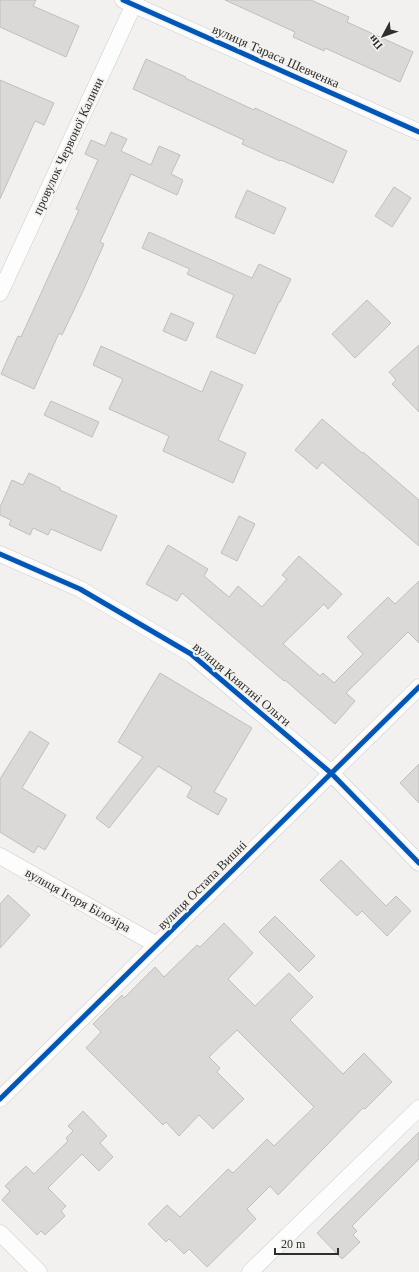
<svg xmlns="http://www.w3.org/2000/svg" width="419" height="1272" viewBox="0 0 419 1272" font-family="Georgia,serif">
<style>
.building{fill:#dad9d8;stroke:#c0bfbe}
.lines{fill:none;stroke-linecap:round;stroke-linejoin:round}
.minor-casing{stroke:#cccccb;stroke-width:17}
.minor{stroke:#fdfdfd;stroke-width:16}
.cycleway-casing{stroke:#f3f2ef;stroke-width:8}
.cycleway{stroke:#0057b8;stroke-width:5}
.labels{text-anchor:middle;dominant-baseline:central;stroke-width:4;stroke-linejoin:round;paint-order:stroke}
.street-label{font-size:13px;fill:#2f2f2d;stroke:#f3f2ef}
</style>
<rect width="100%" height="100%" fill="#f2f1f0"/>
<!-- building -->
<g class="building">
<polygon points="0,0 36,0 33,6 79,26 66,57 0,27"/>
<polygon points="225,0 311,0 349,17 347,22 413,52 400,82 325,48 324,51 293,37 295,32"/>
<polygon points="146,59 186,77 185,78 254,110 255,108 347,151 333,183 281,160 280,161 242,144 244,140 133,89"/>
<polygon points="0,80 54,103 44,125 35,121 0,199"/>
<polygon points="111,132 127,139 121,151 151,165 159,146 180,155 171,174 183,180 177,195 131,174 100,242 104,244 83,291 62,335 59,333 34,389 1,374 18,336 21,337 79,210 76,209 98,160 85,154 91,140 105,146"/>
<polygon points="394,187 411,198 392,227 375,216"/>
<polygon points="247,190 286,208 274,234 235,217"/>
<polygon points="149,232 252,278 259,264 291,279 280,302 279,302 255,354 216,337 234,295 187,274 190,269 142,248"/>
<polygon points="367,300 391,323 355,358 332,334"/>
<polygon points="171,313 194,323 186,341 163,331"/>
<polygon points="419,345 419,412 392,384 396,380 389,372"/>
<polygon points="101,346 202,392 211,371 243,385 218,440 246,453 233,483 163,451 169,436 109,409 123,379 93,365"/>
<polygon points="51,401 99,422 92,437 44,415"/>
<polygon points="322,419 362,453 363,452 419,500 419,546 322,462 317,469 295,450"/>
<polygon points="29,473 60,488 60,490 117,516 101,551 51,529 48,535 33,528 30,535 9,525 11,520 0,515 0,507 12,480 23,485"/>
<polygon points="239,516 255,524 237,561 221,553"/>
<polygon points="168,545 208,569 204,576 229,597 238,586 262,607 287,579 282,575 299,556 342,594 328,609 324,604 283,644 320,676 323,673 334,683 363,654 347,637 388,597 395,604 419,581 419,643 408,632 346,693 355,701 335,724 285,680 284,681 182,593 177,601 146,584"/>
<polygon points="160,673 252,728 214,792 227,799 218,815 187,797 192,787 158,766 109,828 96,818 143,757 118,742"/>
<polygon points="30,731 49,743 22,788 66,815 45,850 38,846 34,853 0,832 0,779"/>
<polygon points="419,764 419,803 400,783"/>
<polygon points="341,860 386,906 396,896 411,911 387,936 362,911 357,916 320,880"/>
<polygon points="8,895 30,915 0,948 0,904"/>
<polygon points="275,916 315,956 299,972 259,932"/>
<polygon points="224,923 253,953 228,979 255,1006 289,973 313,997 290,1020 343,1074 364,1053 392,1082 365,1109 363,1108 278,1195 270,1186 247,1209 256,1219 207,1267 189,1249 184,1254 169,1239 166,1242 148,1224 167,1205 180,1217 228,1169 233,1173 267,1139 274,1146 314,1107 237,1030 209,1057 220,1068 217,1072 244,1099 213,1129 199,1115 179,1136 166,1122 163,1125 86,1048 101,1032 93,1024 122,995 124,998 155,967 164,977 197,945 200,947"/>
<polygon points="83,1111 107,1136 100,1143 113,1157 99,1171 82,1154 48,1188 66,1206 61,1211 65,1216 45,1235 41,1231 37,1235 2,1200 10,1191 5,1186 26,1166 34,1174 68,1141 66,1138 73,1131 68,1126"/>
<polygon points="419,1132 419,1159 352,1226 357,1231 353,1235 360,1242 342,1259 317,1233"/>
</g>
<g class="lines">
<!-- minor casing -->
<g class="minor-casing">
<g id="minor">
<polyline points="123,0 419,132"/>
<polyline points="0,293 136,0"/>
<polyline points="0,554 80,589 191,654 331,773 419,863"/>
<polyline points="0,856 157,945"/>
<polyline points="0,1099 419,687"/>
<polyline points="0,1233 39,1272"/>
<polyline points="250,1272 419,1108"/>
</g>
</g>
<!-- minor -->
<use href="#minor" class="minor"/>
<!-- cycleway casing -->
<g class="cycleway-casing">
<g id="cycleway">
<polyline points="123,0 419,132"/>
<polyline points="0,554 80,589 191,654 331,773 419,863"/>
<polyline points="0,1099 419,687"/>
</g>
</g>
<!-- cycleway -->
<use href="#cycleway" class="cycleway"/>
</g>
<g class="labels">
<!-- street labels -->
<g class="street-label">
<text transform="translate(276 56) rotate(24)">вулиця Тараса Шевченка</text>
<text transform="translate(68 146) rotate(-65)">провулок Червоної Калини</text>
<text transform="translate(242 684) rotate(40)">вулиця Княгині Ольги</text>
<text transform="translate(202 885) rotate(-45)">вулиця Остапа Вишні</text>
<text transform="translate(78 900) rotate(29)">вулиця Ігоря Білозіра</text>
</g>
</g>
<!-- north arrow -->
<g transform="translate(383 36) rotate(229)" stroke="#f3f2ef" stroke-width="3" paint-order="stroke">
<path d="M0-3L7 15L0 10L-7 15Z" fill="#2f2f2d"/>
<text y="-6" font-size="11" font-weight="bold" text-anchor="middle" fill="#2f2f2d">Пн</text>
</g>
<!-- scale -->
<path d="M275 1248v6h63v-6" fill="none" stroke="#2f2f2d" stroke-width="2"/>
<text x="281" y="1248" font-size="12" fill="#2f2f2d" stroke="#f3f2ef" stroke-width="3" paint-order="stroke">20 m</text>
</svg>
